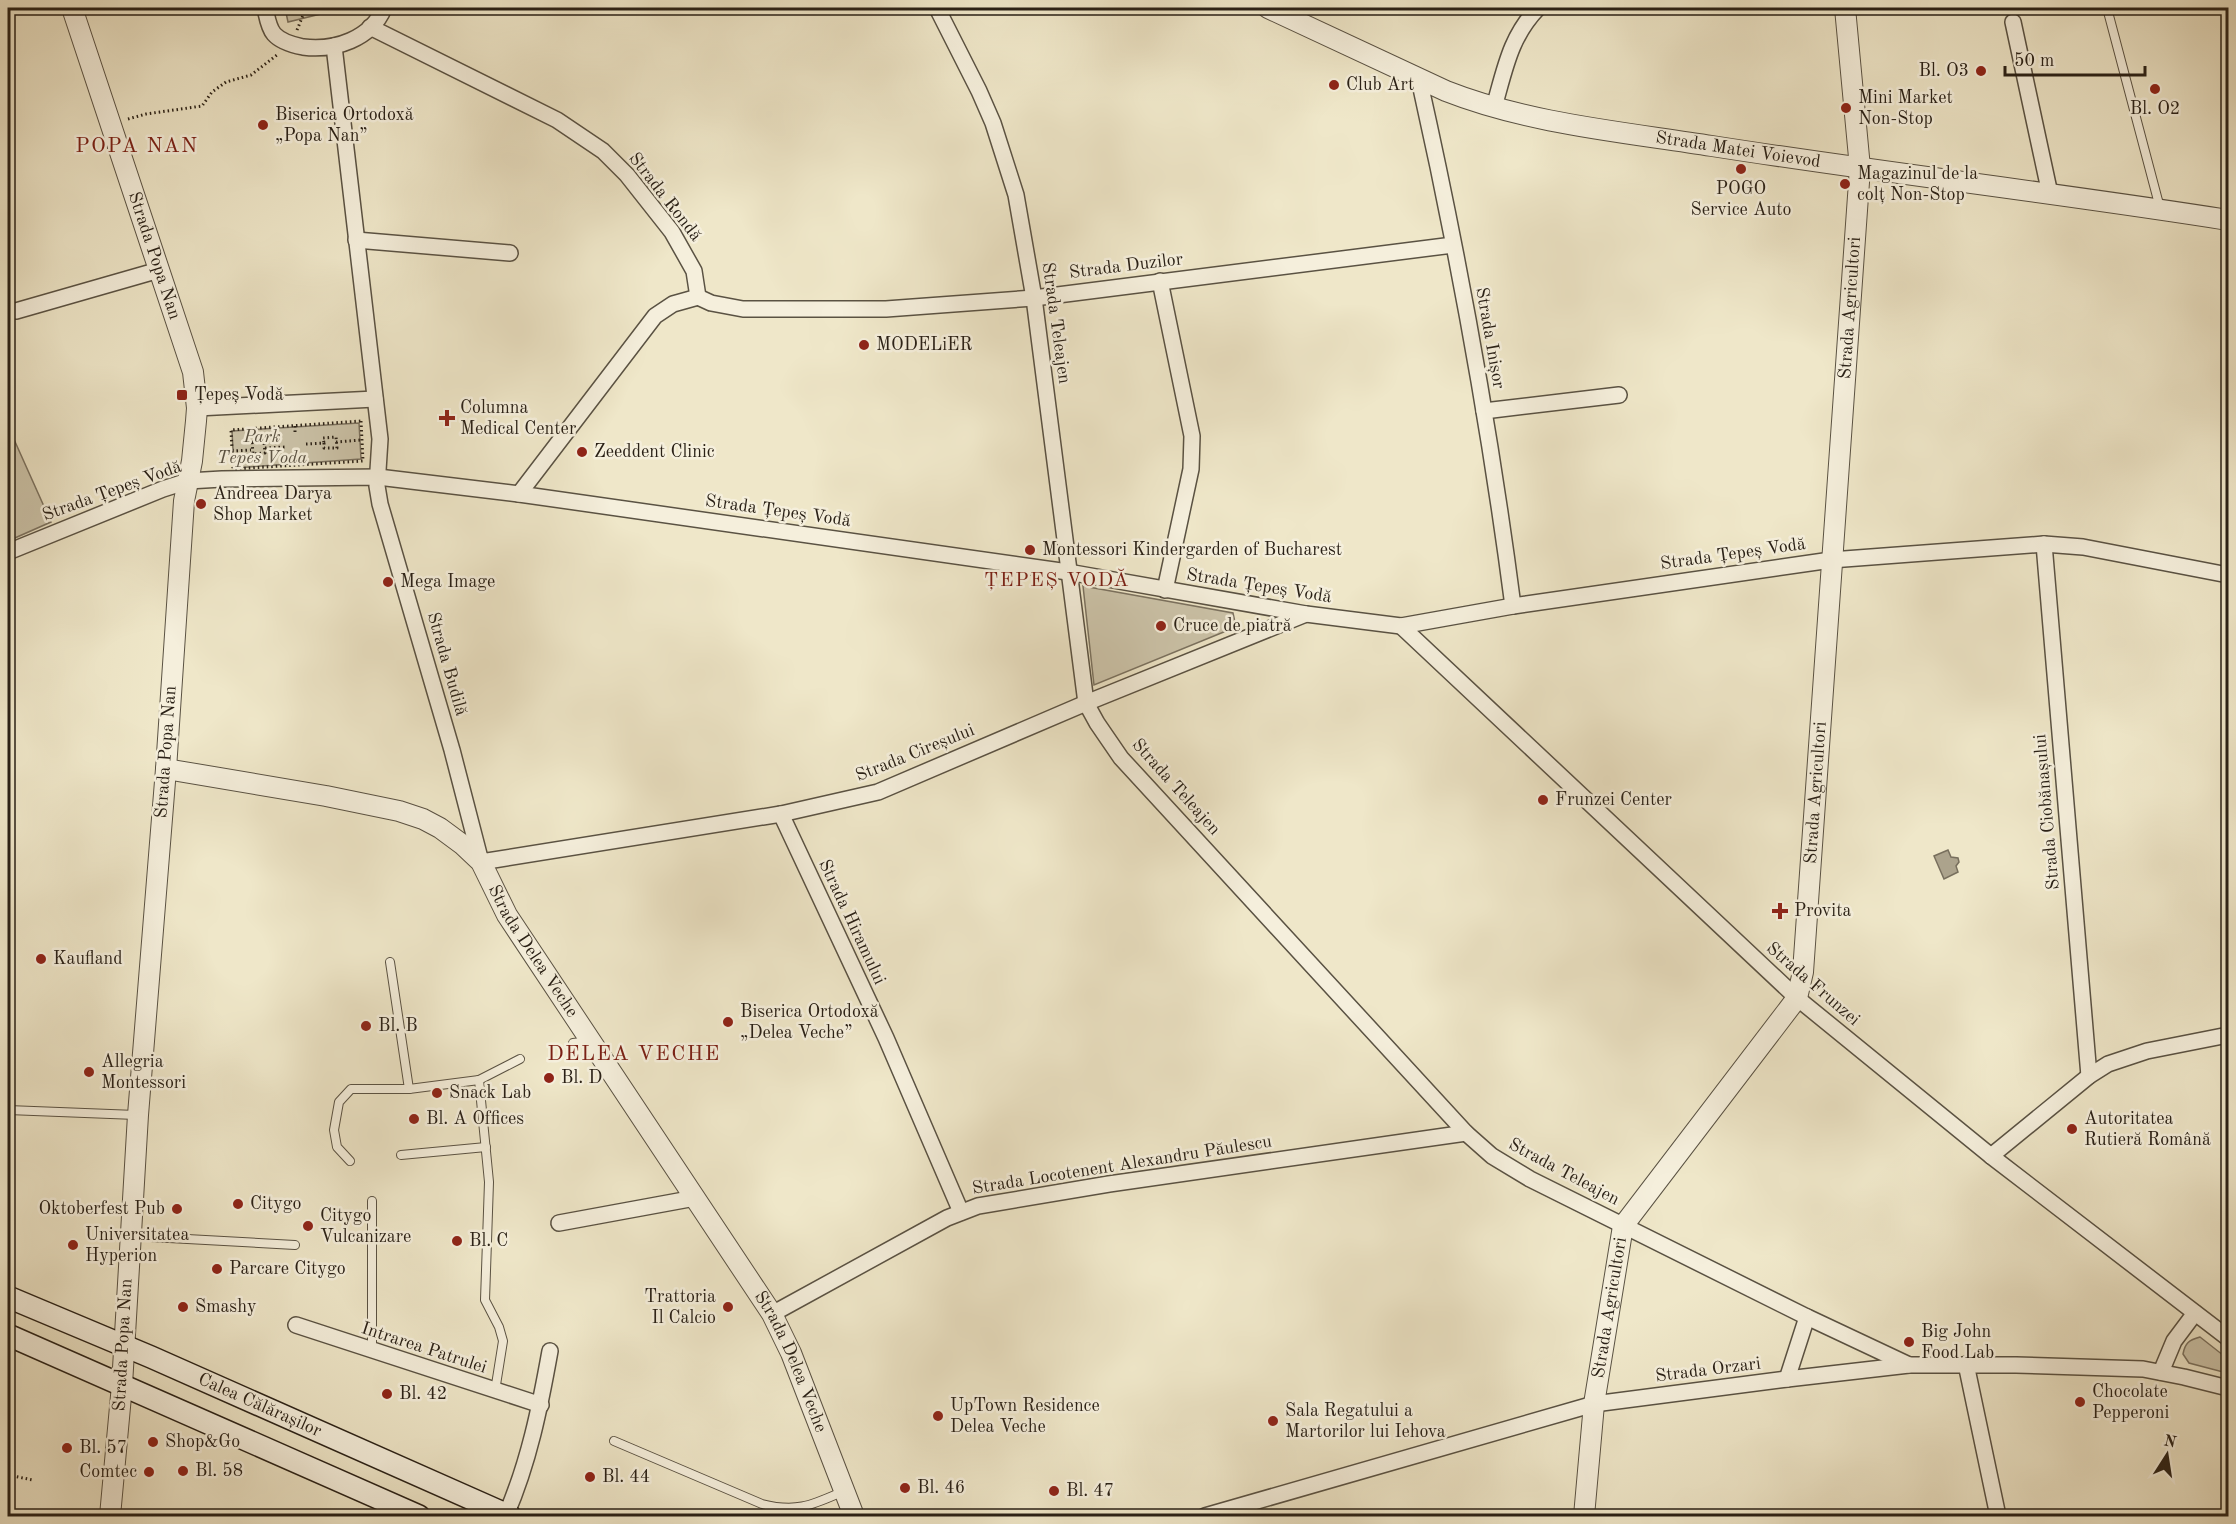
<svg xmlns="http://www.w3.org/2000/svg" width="2236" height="1524" viewBox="0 0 2236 1524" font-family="'Old Standard TT',serif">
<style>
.green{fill:#cdc5ab;stroke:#7b7260;stroke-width:1.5}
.water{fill:#aca38c;stroke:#786f5d;stroke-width:1.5}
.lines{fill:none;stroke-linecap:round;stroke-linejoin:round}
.service-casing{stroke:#5a5243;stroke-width:10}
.minor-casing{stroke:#5a5243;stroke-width:18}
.tertiary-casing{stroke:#5a5243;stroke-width:22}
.secondary-casing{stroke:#292016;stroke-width:24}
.path{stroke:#292016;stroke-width:3;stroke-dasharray:1.5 3;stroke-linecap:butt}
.service{stroke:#f5efdc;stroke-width:8}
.minor{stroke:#f5efdc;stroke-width:15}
.tertiary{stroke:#f5efdc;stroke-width:20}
.secondary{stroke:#f5efdc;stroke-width:21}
.poi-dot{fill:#8f2418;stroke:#f5efdc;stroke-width:2}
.labels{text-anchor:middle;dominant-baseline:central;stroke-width:5;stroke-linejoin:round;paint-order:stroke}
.poi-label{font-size:18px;fill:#292016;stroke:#f5efdc;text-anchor:start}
.street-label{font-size:18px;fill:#292016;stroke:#f5efdc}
.park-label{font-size:18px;font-style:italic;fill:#5a5243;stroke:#f5efdc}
.neighbourhood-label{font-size:20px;letter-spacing:1.5px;fill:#7a1f14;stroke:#f5efdc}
.quarter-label{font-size:21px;letter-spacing:1.5px;fill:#7a1f14;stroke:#f5efdc}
</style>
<rect width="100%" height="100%" fill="#efe7c9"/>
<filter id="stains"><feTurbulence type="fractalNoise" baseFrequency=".00333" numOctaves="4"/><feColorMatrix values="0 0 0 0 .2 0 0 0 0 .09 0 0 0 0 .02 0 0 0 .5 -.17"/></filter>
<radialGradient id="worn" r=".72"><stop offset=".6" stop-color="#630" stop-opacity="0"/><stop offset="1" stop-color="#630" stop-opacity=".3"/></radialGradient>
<!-- green -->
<g class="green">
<polygon points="285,8 345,8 288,22"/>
<polygon points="359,423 361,459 234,468 232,431"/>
<polygon points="8,426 51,522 8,541"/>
<polygon points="1083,586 1233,613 1236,627 1094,685"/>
<path d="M2200,1337l28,22v11l-5,2 -34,-9 -6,-9c2,-11 6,-14 17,-17z"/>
</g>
<!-- water -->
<polygon class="water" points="1948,850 1951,857 1958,858 1959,862 1956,866 1958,872 1944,879 1934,856"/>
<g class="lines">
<!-- service casing -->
<g class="service-casing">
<g id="service">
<polyline points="2107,8 2160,208"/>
<polyline points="390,962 409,1089"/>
<polyline points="573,1043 590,1041"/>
<polyline points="479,1080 489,1182 485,1300 499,1327 503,1341 495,1391"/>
<polyline points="8,1110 136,1115"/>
<polyline points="401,1155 486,1147"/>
<polyline points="350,1161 337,1147 334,1130 339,1102 351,1089 409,1089 479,1080 520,1059"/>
<polyline points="132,1236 295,1245"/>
<polyline points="372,1351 372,1201"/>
<path d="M614,1441l148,63c35,9 50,1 82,-13"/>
</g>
</g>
<!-- minor casing -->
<g class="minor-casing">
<g id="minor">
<path d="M265,8c2,8 3,19 9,26 7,8 19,11 29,13 32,4 68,-8 81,-39"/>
<polyline points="937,8 979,91 993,123 1016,195 1034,298 1086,703 1097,723 1121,758 1466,1133 1492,1156 1530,1179 1807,1317 1909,1365"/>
<polyline points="2013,22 2050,194"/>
<polyline points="370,27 557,120 603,151 627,175 672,232 694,271 698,297"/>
<polyline points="334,46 380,439 377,486 380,504 452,750 481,862 781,814 878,792 1086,703 1306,614"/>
<path d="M1419,79c39,174 71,350 94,527"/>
<path d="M1494,107c11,-38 16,-70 44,-99"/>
<polyline points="356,240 510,253"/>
<polyline points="1160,281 1192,436 1191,469 1165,590"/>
<polyline points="698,297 711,303 743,309 886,309 1034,298 1453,245"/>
<polyline points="16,311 159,270"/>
<polyline points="197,408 375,399"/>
<polyline points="1484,411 1619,395"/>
<polyline points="519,494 655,316 673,304 698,297"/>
<polyline points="2044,544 2089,1076"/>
<polyline points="8,552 163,489 188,481 222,479 378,477 519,494 1068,572 1306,614 1401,626 1513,606 1831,560 2044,544 2083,547 2228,575"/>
<polyline points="1401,626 1797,998 1991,1156 2228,1338"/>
<polyline points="781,814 886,1038 961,1212"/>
<polyline points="1991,1156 2089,1076 2108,1064 2147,1051 2228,1035"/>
<polyline points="559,1223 695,1198"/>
<polyline points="772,1314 947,1218 978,1206 1109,1184 1466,1133"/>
<polyline points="296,1325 541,1405"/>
<polyline points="1966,1364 1998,1516"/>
<polyline points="2161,1372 2174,1341 2195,1313"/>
<polyline points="1787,1379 1807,1317"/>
<path d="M506,1515c23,-53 34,-108 44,-164"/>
<polyline points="1205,1516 1594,1404 1787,1379 1909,1365 2016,1365 2143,1369 2184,1377 2228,1388"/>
</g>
</g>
<!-- tertiary casing -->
<g class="tertiary-casing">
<g id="tertiary">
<path id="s1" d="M72,8l121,364 4,36 -1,13 -4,40 -8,40 -18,268 -28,346 -16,270 -12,131"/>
<path id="s2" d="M1268,8l178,83c84,33 178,41 266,55 172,27 345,47 516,74"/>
<path id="s3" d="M166,769l160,27 73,15 24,8 17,9 23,17 18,17 26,53 265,399 19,39 63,163"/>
<path id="s4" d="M1584,1516l10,-112 29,-178 174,-228 6,-26 57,-804 -15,-160"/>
</g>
</g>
<!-- secondary casing -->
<g class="secondary-casing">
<g id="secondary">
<path id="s5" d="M8,1297l143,60 359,159"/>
<polyline points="8,1335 419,1516"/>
</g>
</g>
<!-- path -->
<g class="path">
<polyline points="297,30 306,8"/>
<polyline points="128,119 146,114 202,106 212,92 226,82 251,75 277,55"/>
<polygon points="361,421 363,461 233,469 231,430"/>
<polyline points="295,426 295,435"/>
<polygon points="252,442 264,442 265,453 253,454"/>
<polyline points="336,442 361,440"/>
<polyline points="306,444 324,443 324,448 337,448 336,437 323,438 324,443"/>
<polyline points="265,448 286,447"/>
<polyline points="232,451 251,450"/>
<polyline points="8,1475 33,1480"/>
</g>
<!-- service -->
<use href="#service" class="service"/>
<!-- minor -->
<use href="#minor" class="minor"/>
<!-- tertiary -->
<use href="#tertiary" class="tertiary"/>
<!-- secondary -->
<use href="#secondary" class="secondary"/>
</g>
<!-- markers -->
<g class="poi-dot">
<circle cx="1981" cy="71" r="6"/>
<circle cx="1334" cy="85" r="6"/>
<circle cx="2155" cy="89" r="6"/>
<circle cx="1846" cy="108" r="6"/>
<circle cx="263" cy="125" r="6"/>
<circle cx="1741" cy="169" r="6"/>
<circle cx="1845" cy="184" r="6"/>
<circle cx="864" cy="345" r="6"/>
<rect x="176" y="389" width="12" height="12" rx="3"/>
<path d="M444 409h6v6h6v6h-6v6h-6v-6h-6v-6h6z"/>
<circle cx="582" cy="452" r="6"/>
<circle cx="201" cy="504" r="6"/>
<circle cx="1030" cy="550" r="6"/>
<circle cx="388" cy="582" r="6"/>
<circle cx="1161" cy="626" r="6"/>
<circle cx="1543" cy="800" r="6"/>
<path d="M1777 902h6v6h6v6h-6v6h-6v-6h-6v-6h6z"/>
<circle cx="41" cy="959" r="6"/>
<circle cx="728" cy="1022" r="6"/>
<circle cx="366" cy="1026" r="6"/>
<circle cx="89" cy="1072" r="6"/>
<circle cx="549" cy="1078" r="6"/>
<circle cx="437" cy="1093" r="6"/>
<circle cx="414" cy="1119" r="6"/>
<circle cx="2072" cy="1129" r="6"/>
<circle cx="238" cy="1204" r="6"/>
<circle cx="177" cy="1209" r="6"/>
<circle cx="308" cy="1226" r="6"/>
<circle cx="457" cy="1241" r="6"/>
<circle cx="73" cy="1245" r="6"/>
<circle cx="217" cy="1269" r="6"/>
<circle cx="183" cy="1307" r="6"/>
<circle cx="728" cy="1307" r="6"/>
<circle cx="1909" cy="1342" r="6"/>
<circle cx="387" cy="1394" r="6"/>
<circle cx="2080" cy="1402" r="6"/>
<circle cx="938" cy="1416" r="6"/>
<circle cx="1273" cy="1421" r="6"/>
<circle cx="153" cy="1442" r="6"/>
<circle cx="67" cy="1448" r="6"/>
<circle cx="183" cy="1471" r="6"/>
<circle cx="149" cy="1472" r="6"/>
<circle cx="590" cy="1477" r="6"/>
<circle cx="905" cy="1488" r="6"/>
<circle cx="1054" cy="1491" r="6"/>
</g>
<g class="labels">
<!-- poi labels -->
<g class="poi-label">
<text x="1969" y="71" text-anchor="end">Bl. O3</text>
<text x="1346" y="85">Club Art</text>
<text x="1858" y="98">Mini Market<tspan x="1858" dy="21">Non-Stop</tspan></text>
<text x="2155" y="109" text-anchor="middle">Bl. O2</text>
<text x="275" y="115">Biserica Ortodoxă<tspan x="275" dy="21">„Popa Nan”</tspan></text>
<text x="1857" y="174">Magazinul de la<tspan x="1857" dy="21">colț Non-Stop</tspan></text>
<text x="1741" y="189" text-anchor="middle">POGO<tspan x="1741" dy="21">Service Auto</tspan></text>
<text x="876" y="345">MODELiER</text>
<text x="194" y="395">Țepeș Vodă</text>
<text x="460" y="408">Columna<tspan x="460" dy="21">Medical Center</tspan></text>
<text x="594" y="452">Zeeddent Clinic</text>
<text x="213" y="494">Andreea Darya<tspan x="213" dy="21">Shop Market</tspan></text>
<text x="1042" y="550">Montessori Kindergarden of Bucharest</text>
<text x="400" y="582">Mega Image</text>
<text x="1173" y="626">Cruce de piatră</text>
<text x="1555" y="800">Frunzei Center</text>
<text x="1794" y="911">Provita</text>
<text x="53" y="959">Kaufland</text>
<text x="740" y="1012">Biserica Ortodoxă<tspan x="740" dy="21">„Delea Veche”</tspan></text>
<text x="378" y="1026">Bl. B</text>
<text x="101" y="1062">Allegria<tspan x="101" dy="21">Montessori</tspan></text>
<text x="561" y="1078">Bl. D</text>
<text x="449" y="1093">Snack Lab</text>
<text x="426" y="1119">Bl. A Offices</text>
<text x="2084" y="1119">Autoritatea<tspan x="2084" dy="21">Rutieră Română</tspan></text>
<text x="250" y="1204">Citygo</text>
<text x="165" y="1209" text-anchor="end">Oktoberfest Pub</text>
<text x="320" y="1216">Citygo<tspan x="320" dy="21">Vulcanizare</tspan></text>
<text x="85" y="1235">Universitatea<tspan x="85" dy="21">Hyperion</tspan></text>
<text x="469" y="1241">Bl. C</text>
<text x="229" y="1269">Parcare Citygo</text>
<text x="716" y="1297" text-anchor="end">Trattoria<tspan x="716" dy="21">Il Calcio</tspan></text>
<text x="195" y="1307">Smashy</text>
<text x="1921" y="1332">Big John<tspan x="1921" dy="21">Food Lab</tspan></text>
<text x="2092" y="1392">Chocolate<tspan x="2092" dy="21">Pepperoni</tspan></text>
<text x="399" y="1394">Bl. 42</text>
<text x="950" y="1406">UpTown Residence<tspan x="950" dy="21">Delea Veche</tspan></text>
<text x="1285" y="1411">Sala Regatului a<tspan x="1285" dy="21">Martorilor lui Iehova</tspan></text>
<text x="165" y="1442">Shop&amp;Go</text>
<text x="79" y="1448">Bl. 57</text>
<text x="195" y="1471">Bl. 58</text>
<text x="137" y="1472" text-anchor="end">Comtec</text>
<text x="602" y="1477">Bl. 44</text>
<text x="917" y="1488">Bl. 46</text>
<text x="1066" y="1491">Bl. 47</text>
</g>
<!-- street labels -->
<g class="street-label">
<text stroke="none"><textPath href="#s2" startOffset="495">Strada Matei Voievod</textPath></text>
<text transform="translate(665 197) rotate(52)">Strada Rondă</text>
<text stroke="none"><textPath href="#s1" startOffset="261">Strada Popa Nan</textPath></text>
<text transform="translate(1126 266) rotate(-7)">Strada Duzilor</text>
<text stroke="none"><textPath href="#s4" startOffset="1272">Strada Agricultori</textPath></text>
<text transform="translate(1056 323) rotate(82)">Strada Teleajen</text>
<text transform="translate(1490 338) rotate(80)">Strada Inișor</text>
<text transform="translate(112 491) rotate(-20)">Strada Țepeș Vodă</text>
<text transform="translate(778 511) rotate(8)">Strada Țepeș Vodă</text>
<text transform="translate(1733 554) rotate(-8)">Strada Țepeș Vodă</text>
<text transform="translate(1259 586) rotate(9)">Strada Țepeș Vodă</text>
<text transform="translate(447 664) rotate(74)">Strada Budilă</text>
<text transform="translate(166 752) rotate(-86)">Strada Popa Nan</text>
<text transform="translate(915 753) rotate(-22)">Strada Cireșului</text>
<text transform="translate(1176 787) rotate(48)">Strada Teleajen</text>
<text stroke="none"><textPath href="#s4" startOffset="786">Strada Agricultori</textPath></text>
<text transform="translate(2047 812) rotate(-95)">Strada Ciobănașului</text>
<text transform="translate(852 922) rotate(65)">Strada Hiramului</text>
<text stroke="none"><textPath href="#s3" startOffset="438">Strada Delea Veche</textPath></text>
<text transform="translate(1813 984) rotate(41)">Strada Frunzei</text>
<text transform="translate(1122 1165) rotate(-9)">Strada Locotenent Alexandru Păulescu</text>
<text transform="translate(1564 1172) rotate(28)">Strada Teleajen</text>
<text stroke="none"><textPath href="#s4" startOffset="210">Strada Agricultori</textPath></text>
<text transform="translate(123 1345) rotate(-87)">Strada Popa Nan</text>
<text transform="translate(424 1348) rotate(18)">Intrarea Patrulei</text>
<text stroke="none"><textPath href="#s3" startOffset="924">Strada Delea Veche</textPath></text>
<text transform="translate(1708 1370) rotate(-7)">Strada Orzari</text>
<text stroke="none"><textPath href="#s5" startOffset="274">Calea Călărașilor</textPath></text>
</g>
<!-- park labels -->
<g class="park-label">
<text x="262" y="437">Park<tspan x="262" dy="21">Tepes Voda</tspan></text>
</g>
<!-- neighbourhood labels -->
<g class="neighbourhood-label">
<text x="1057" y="581">ȚEPEȘ VODĂ</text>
</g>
<!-- quarter labels -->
<g class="quarter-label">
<text x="137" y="146">POPA NAN</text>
<text x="634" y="1054">DELEA VECHE</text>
</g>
</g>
<!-- margin -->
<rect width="2236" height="1524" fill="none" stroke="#efe7c9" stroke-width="30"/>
<rect x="9" y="9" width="2218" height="1506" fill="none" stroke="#292016" stroke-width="3"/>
<rect x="15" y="15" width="2206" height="1494" fill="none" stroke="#292016" stroke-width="1.5"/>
<!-- north arrow -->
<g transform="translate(2167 1455) rotate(12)" stroke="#f5efdc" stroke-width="4.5" paint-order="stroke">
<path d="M0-4.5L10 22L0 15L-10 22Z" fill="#292016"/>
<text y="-9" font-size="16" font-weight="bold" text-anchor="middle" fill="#292016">N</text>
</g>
<!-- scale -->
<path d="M2005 66v9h140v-9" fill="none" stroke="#292016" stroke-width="3"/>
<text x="2014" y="66" font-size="18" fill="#292016" stroke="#f5efdc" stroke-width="4.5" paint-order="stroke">50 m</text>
<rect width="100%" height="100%" filter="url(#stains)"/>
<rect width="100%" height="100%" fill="url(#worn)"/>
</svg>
